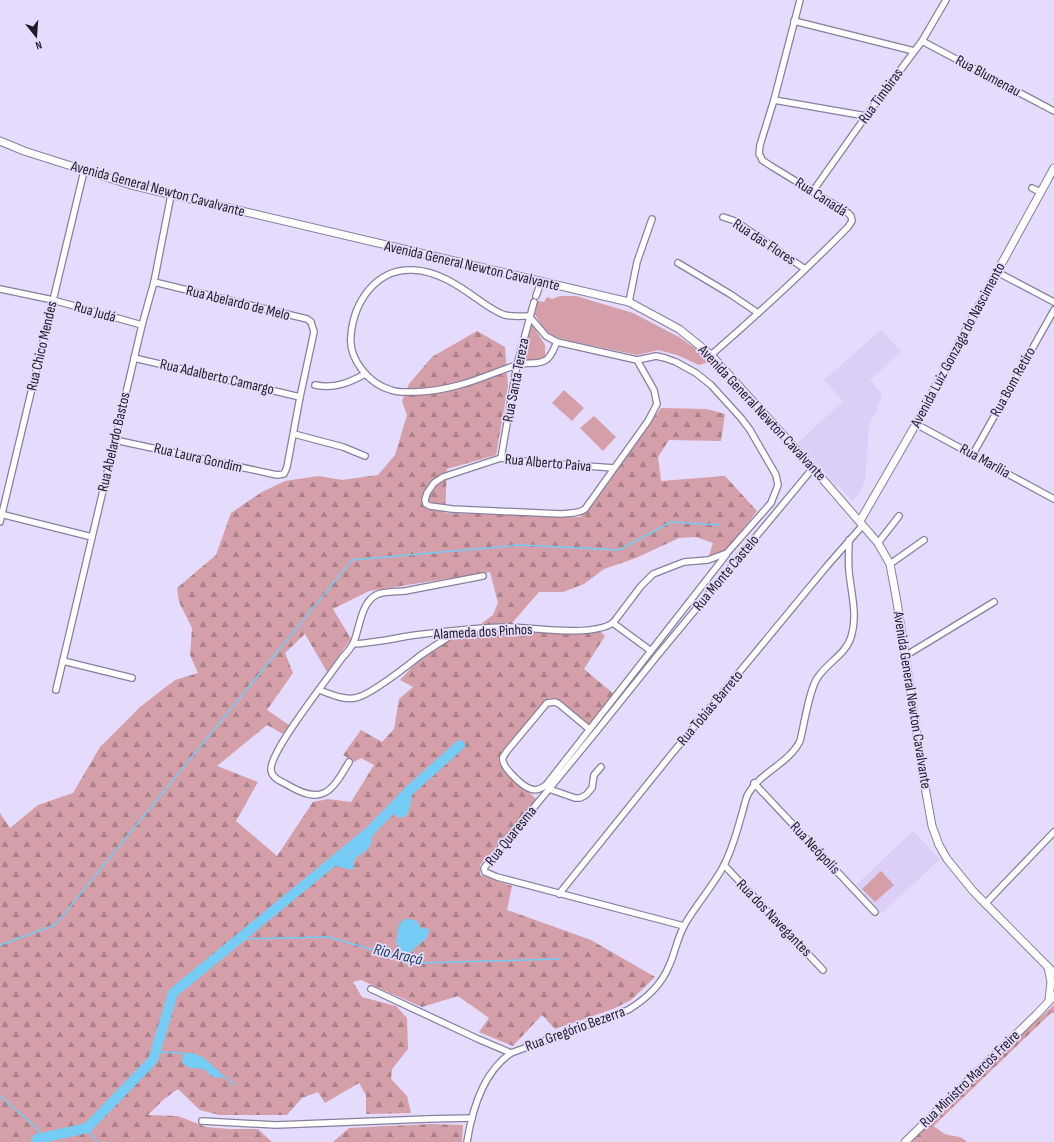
<svg xmlns="http://www.w3.org/2000/svg" width="1054" height="1142" viewBox="0 0 1054 1142" font-family="'Sofia Sans Condensed',sans-serif">
<style>
.built{fill:#dbcff7}
.green{fill:#d49fa8}
.forest{fill:url(#forest-firs)}
.water{fill:#75ccf5}
.lines{fill:none;stroke-linecap:round;stroke-linejoin:round}
.stream{stroke:#75ccf5;stroke-width:1.5}
.river{stroke:#75ccf5;stroke-width:10}
.minor-casing{stroke:#887e9d;stroke-width:8}
.major-casing{stroke:#887e9d;stroke-width:9}
.minor{stroke:#fff;stroke-width:5.5}
.major{stroke:#fff;stroke-width:7}
.labels{text-anchor:middle;dominant-baseline:central;stroke-width:3.5;stroke-linejoin:round;paint-order:stroke}
.street-label{font-size:15px;fill:#1f1b27;stroke:#e5dbfc}
.water-label{font-size:16px;font-style:italic;fill:#153c4d;stroke:#e5dbfc}
</style>
<defs>
<pattern id="forest-firs" width="22" height="20" patternUnits="userSpaceOnUse"><rect width="22" height="20" fill="#d49fa8"/><path d="M5 1l3.5 6h-7zM16 11l3.5 6h-7z" fill="#ab8189"/></pattern>
</defs>
<rect width="100%" height="100%" fill="#e5dbfc"/>
<!-- built -->
<g class="built">
<polygon points="881,330 901,352 870,380 882,394 875,416 872,416 869,427 865,481 860,492 852,501 838,485 837,486 798,443 843,401 824,380"/>
<polygon points="913,831 940,859 882,913 856,885"/>
</g>
<!-- green -->
<g class="green">
<polygon points="560,296 576,296 633,313 679,337 713,361 699,365 677,355 658,350 637,355 570,341 548,335 534,313 538,301 544,302 547,297 552,299"/>
<polygon points="530,323 532,324 545,345 545,358 540,360 519,363"/>
<polygon points="564,390 584,408 572,421 552,403"/>
<polygon points="594,416 616,437 603,451 580,428"/>
<polygon points="881,871 894,885 875,902 862,889"/>
<path d="M933,1126c4,2 8,6 12,8 8,3 16,1 22,8h-50z"/>
</g>
<!-- forest -->
<g class="forest">
<polygon points="477,331 505,347 508,386 496,455 447,469 445,513 580,517 661,408 707,409 725,414 721,441 669,440 658,457 661,481 725,476 757,511 726,551 709,556 713,543 696,537 679,538 636,558 604,569 584,584 563,592 539,592 512,623 477,627 493,615 498,603 490,572 369,591 333,609 351,639 327,672 305,634 285,653 293,673 267,710 289,725 285,735 267,725 217,766 258,782 236,821 277,856 313,802 328,799 351,802 374,765 361,758 354,762 343,755 361,730 382,742 394,729 399,699 413,687 400,680 415,664 439,646 462,632 510,630 599,630 605,636 584,669 614,694 588,726 554,698 549,698 498,758 500,764 537,800 480,865 480,875 512,886 507,910 591,940 655,977 631,1000 613,1009 555,1029 542,1015 513,1046 479,1032 489,1018 458,996 422,1007 361,980 353,982 362,997 396,1006 407,1018 408,1049 392,1069 391,1079 407,1096 411,1113 366,1114 366,1095 359,1083 325,1103 318,1092 302,1098 287,1115 219,1115 200,1110 178,1089 164,1099 148,1115 178,1116 206,1127 229,1129 258,1129 272,1142 0,1142 0,813 10,828 38,805 73,793 100,747 140,707 175,680 198,673 190,655 192,628 179,602 177,588 216,555 231,513 262,492 285,481 318,476 342,480 378,475 395,455 407,415 402,401 409,384 432,357"/>
<polygon points="1054,1005 1054,1013 1051,1013 917,1142 910,1142 1014,1041"/>
<polygon points="431,1124 463,1125 462,1142 333,1142 349,1128"/>
</g>
<!-- water -->
<g class="water">
<polygon points="410,790 416,790 412,793 410,808 406,816 399,818 390,811 393,801 400,797 403,799 408,796 408,792"/>
<path d="M370,831l3,3c-1,4 -1,10 -4,13 -6,10 -16,5 -16,23l-26,-6 3,-3 20,-6c3,-11 10,-19 20,-24z"/>
<polygon points="404,919 409,919 417,921 421,928 430,929 426,939 417,946 404,959 396,942 399,924"/>
<path d="M183,1053c19,0 30,13 43,25l-13,-1 -9,-8 -14,-1 -8,-5z"/>
</g>
<g class="lines">
<!-- stream -->
<g class="stream">
<polyline points="237,939 329,937 417,963 559,959"/>
<polyline points="0,945 55,925 352,560 520,545 619,550 671,522 719,525"/>
<polyline points="156,1052 184,1053"/>
<polyline points="190,1053 205,1059"/>
<polyline points="226,1077 235,1085"/>
<polyline points="0,1096 39,1130 37,1139"/>
<polyline points="87,1128 97,1142"/>
</g>
<!-- river -->
<polyline class="river" points="36,1142 37,1139 87,1128 153,1060 173,993 370,831 410,790 460,745"/>
<!-- minor casing -->
<g class="minor-casing">
<g id="minor">
<polyline points="794,21 914,51"/>
<polyline points="922,41 1054,111"/>
<polyline points="774,100 866,116"/>
<polyline points="1032,188 1040,192"/>
<polyline points="813,191 866,116 922,41 946,0"/>
<polyline points="723,217 735,221 805,269"/>
<polyline points="678,263 730,294 758,313"/>
<polyline points="997,272 1054,302"/>
<polyline points="0,289 53,300 142,325"/>
<polyline points="536,296 541,282"/>
<polyline points="629,302 637,262 652,219"/>
<path d="M557,342c-3,6 -5,14 -11,18 -7,5 -20,2 -29,5 -7,2 -14,5 -20,7 -28,11 -52,19 -82,20 -8,0 -17,1 -24,-2 -22,-6 -43,-31 -40,-55 3,-33 25,-67 62,-65 24,1 45,15 63,28 9,6 19,14 29,17 8,2 16,1 24,1l17,20 11,6 80,18 19,-4 9,2 11,4 20,11 15,12 30,33 9,12 26,45 2,10 -7,18 -44,50 -19,7 -24,2 -31,12 -12,12 -28,37"/>
<path d="M711,355c47,-41 93,-83 137,-128l4,-6 -1,-5 -3,-3 -77,-47 -9,-6 -1,-3 -2,-3 1,-9 14,-45 26,-100"/>
<polyline points="134,358 300,397"/>
<path d="M315,385c19,4 34,-2 50,-11"/>
<polyline points="916,424 1054,499"/>
<polyline points="294,434 343,447 365,456"/>
<polyline points="115,440 277,475 284,474 287,467 300,397 314,332 311,322 307,319 154,282"/>
<polyline points="973,454 1054,310"/>
<polyline points="501,458 517,365 534,302"/>
<path d="M614,468l-84,-6 -29,-4 -58,19 -9,6 -7,10 -2,7 1,4 4,2 22,3 109,5c8,-1 17,0 24,-5l63,-88 9,-17 -3,-14 -17,-30"/>
<polyline points="0,514 92,537"/>
<polyline points="0,522 84,171"/>
<polyline points="878,543 899,516"/>
<polyline points="890,564 924,540"/>
<path d="M353,644c21,-1 42,-6 63,-9 31,-4 63,-8 94,-8 27,1 81,10 103,-4l38,28"/>
<polyline points="905,656 994,602"/>
<polyline points="63,661 132,678"/>
<polyline points="56,690 142,325 154,282 171,195"/>
<path d="M319,690c12,4 23,10 36,8 15,-2 52,-32 66,-43 12,-8 24,-16 36,-23"/>
<path d="M589,729l-30,-25 -4,-2 -8,1 -40,48c-1,2 -3,4 -4,6 -3,9 20,30 28,32 5,2 11,-1 15,-4l180,-230"/>
<path d="M349,762c-18,31 -27,44 -63,22 -6,-3 -14,-6 -15,-14 -2,-18 58,-93 71,-112 4,-4 8,-9 11,-14 7,-15 7,-40 23,-49 8,-4 20,-3 29,-4 26,-5 52,-10 78,-15"/>
<polyline points="754,783 875,912"/>
<polyline points="549,789 575,798 580,798 586,795 592,788 594,775 601,767"/>
<polyline points="724,865 823,970"/>
<polyline points="559,894 670,756 827,566 863,525"/>
<polyline points="985,904 1054,832"/>
<polyline points="684,926 497,877 485,872 484,868 596,732 657,656 813,468"/>
<polyline points="371,989 478,1039 511,1053"/>
<polyline points="202,1121 276,1125 427,1119 472,1118"/>
<path d="M467,1142c5,-32 16,-70 44,-89l117,-43c18,-11 33,-24 41,-44 6,-13 8,-27 15,-40 11,-21 29,-39 40,-61 11,-21 16,-46 23,-69 12,-24 41,-31 53,-55 4,-15 9,-52 18,-64 10,-15 28,-23 33,-40 7,-22 0,-44 -2,-66 -1,-11 0,-21 0,-31"/>
</g>
</g>
<!-- major casing -->
<g class="major-casing">
<g id="major">
<polyline points="0,141 24,151 131,185 629,302 679,329 711,355 813,468 878,543 890,564 892,575 897,602 925,787 932,826 939,845 947,859 973,891 1054,973"/>
<polyline points="860,521 916,424 997,272 1054,168"/>
<polyline points="1048,967 1051,982 1049,1000"/>
<polyline points="905,1142 1036,1015 1054,996"/>
</g>
</g>
<!-- minor -->
<use href="#minor" class="minor"/>
<!-- major -->
<use href="#major" class="major"/>
</g>
<g class="labels">
<!-- street labels -->
<g class="street-label">
<text transform="translate(988 76) rotate(28)">Rua Blumenau</text>
<text transform="translate(881 96) rotate(-54)">Rua Timbiras</text>
<text transform="translate(158 189) rotate(15)">Avenida General Newton Cavalvante</text>
<text transform="translate(821 197) rotate(33)">Rua Canadá</text>
<text transform="translate(764 242) rotate(33)">Rua das Flores</text>
<text transform="translate(472 266) rotate(13)">Avenida General Newton Cavalvante</text>
<text transform="translate(238 303) rotate(14)">Rua Abelardo de Melo</text>
<text transform="translate(95 312) rotate(16)">Rua Judá</text>
<text transform="translate(958 345) rotate(-62)">Avenida Luiz Gonzaga do Nascimento</text>
<text transform="translate(42 346) rotate(-77)">Rua Chico Mendes</text>
<text transform="translate(217 377) rotate(13)">Rua Adalberto Camargo</text>
<text transform="translate(516 380) rotate(-79)">Rua Santa Tereza</text>
<text transform="translate(1013 382) rotate(-61)">Rua Bom Retiro</text>
<text transform="translate(762 413) rotate(47)">Avenida General Newton Cavalvante</text>
<text transform="translate(114 442) rotate(-77)">Rua Abelardo Bastos</text>
<text transform="translate(198 458) rotate(13)">Rua Laura Gondim</text>
<text transform="translate(985 461) rotate(29)">Rua Marília</text>
<text transform="translate(548 463) rotate(5)">Rua Alberto Paiva</text>
<text transform="translate(726 573) rotate(-50)">Rua Monte Castelo</text>
<text transform="translate(483 632) rotate(-3)">Alameda dos Pinhos</text>
<text transform="translate(912 700) rotate(81)">Avenida General Newton Cavalvante</text>
<text transform="translate(710 708) rotate(-50)">Rua Tobias Barreto</text>
<text transform="translate(511 836) rotate(-51)">Rua Quaresma</text>
<text transform="translate(815 848) rotate(47)">Rua Neópolis</text>
<text transform="translate(774 918) rotate(46)">Rua dos Navegantes</text>
<text transform="translate(575 1029) rotate(-20)">Rua Gregório Bezerra</text>
<text transform="translate(970 1079) rotate(-44)">Rua Ministro Marcos Freire</text>
</g>
<!-- water labels -->
<g class="water-label">
<text transform="translate(398 955) rotate(13)">Rio Araçá</text>
</g>
</g>
<!-- north arrow -->
<g transform="translate(36 36) rotate(163)" stroke="#e5dbfc" stroke-width="3" paint-order="stroke">
<path d="M0-3L7 15L0 10L-7 15Z" fill="#1f1b27"/>
<text y="-6" font-size="11" font-weight="bold" text-anchor="middle" fill="#1f1b27">N</text>
</g>
</svg>
